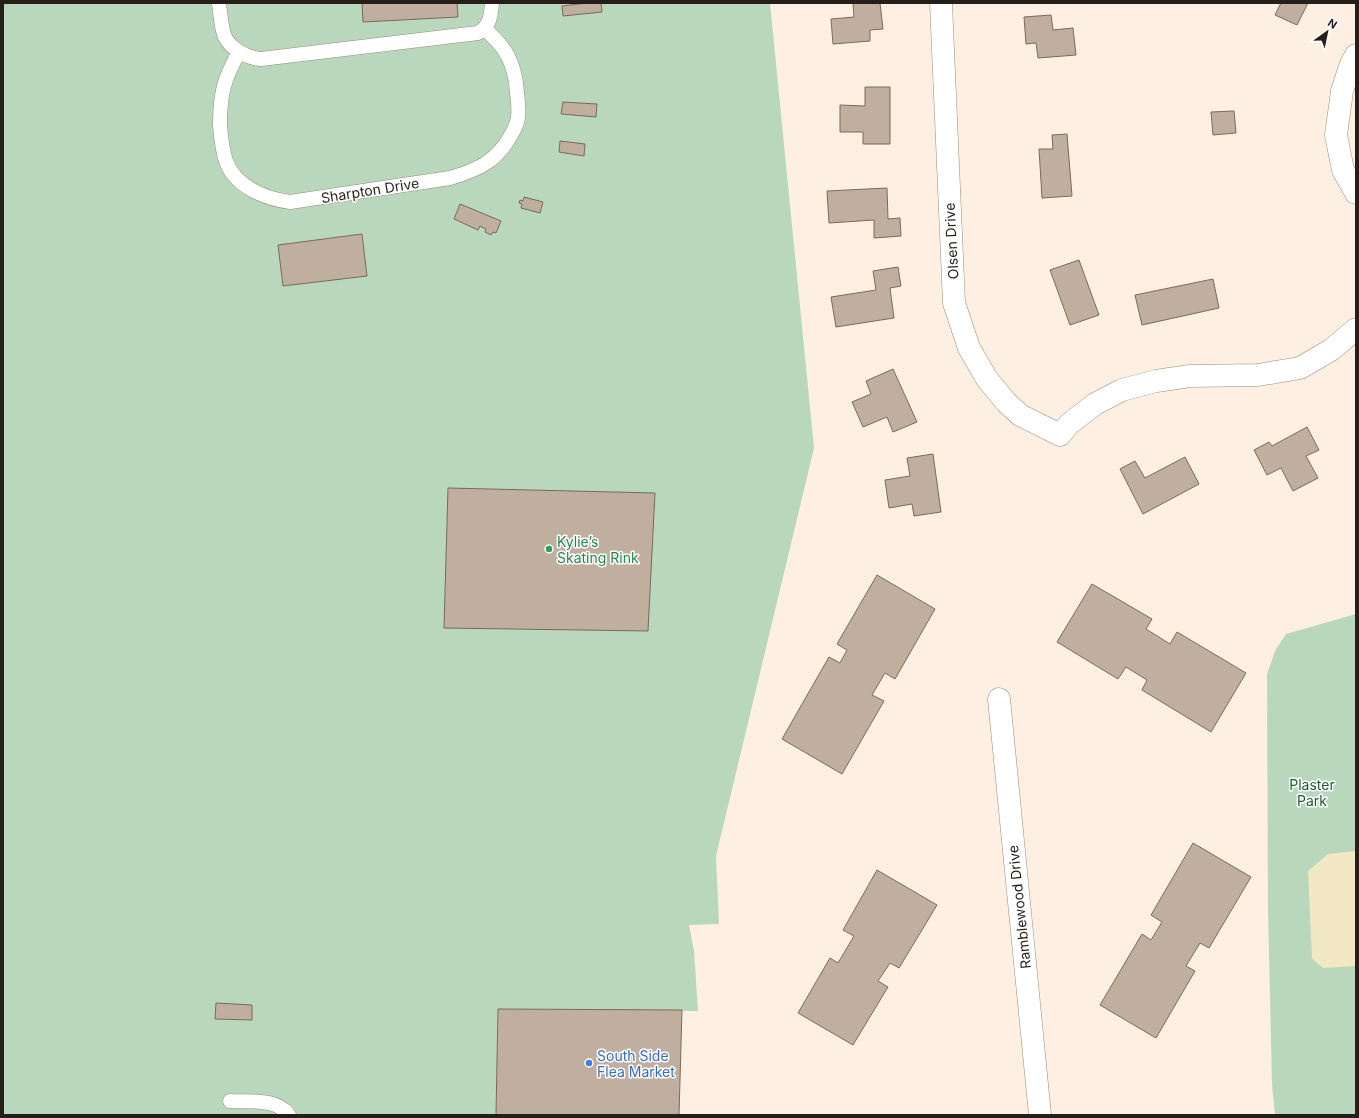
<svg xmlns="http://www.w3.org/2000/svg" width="1359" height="1118" viewBox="0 0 1359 1118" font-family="Inter,sans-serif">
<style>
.green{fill:#b9d7bc}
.sand{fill:#f2e8c3}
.building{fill:#c0af9f;stroke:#796a5b}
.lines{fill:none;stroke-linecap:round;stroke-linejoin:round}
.lane-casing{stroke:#9b8b7c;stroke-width:15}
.street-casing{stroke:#9b8b7c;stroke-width:23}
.lane{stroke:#fff;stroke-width:14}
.street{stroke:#fff;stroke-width:22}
.leisure-dot{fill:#2e9e5b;stroke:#fff;stroke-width:1.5}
.shop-dot{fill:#3f7fe0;stroke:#fff;stroke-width:1.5}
.labels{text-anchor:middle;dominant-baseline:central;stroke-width:3;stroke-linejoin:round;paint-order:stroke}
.street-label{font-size:14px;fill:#251e19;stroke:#fff}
.leisure-label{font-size:14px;fill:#27864d;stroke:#fff;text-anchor:start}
.park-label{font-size:14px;fill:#205d2e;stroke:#fff}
.shop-label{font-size:14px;fill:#366cbe;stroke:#fff;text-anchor:start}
</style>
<rect width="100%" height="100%" fill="#fdefe1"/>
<!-- green -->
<g class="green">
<polygon points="3,3 770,3 814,448 716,856 719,924 689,925 694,951 698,1011 498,1009 496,1115 3,1115"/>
<polygon points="1356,614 1356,1115 1275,1115 1272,1084 1268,910 1267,674 1275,651 1286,634"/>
</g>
<!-- sand -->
<polygon class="sand" points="1356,851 1356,966 1323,968 1312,959 1308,871 1328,854"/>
<!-- building -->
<g class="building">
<polygon points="362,3 457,3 458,17 363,22"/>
<polygon points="587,3 601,3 602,12 563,16 562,6"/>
<polygon points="853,3 880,3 883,29 870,30 870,41 833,44 831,19 854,17"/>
<polygon points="1281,3 1308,3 1297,25 1275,15"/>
<polygon points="1051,15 1053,30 1073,28 1076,55 1038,58 1036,43 1026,44 1024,17"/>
<polygon points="865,87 890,87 890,144 863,144 863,132 840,132 840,105 865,106"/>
<polygon points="563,102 597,104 596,117 561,114"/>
<polygon points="1234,111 1236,133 1213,135 1211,112"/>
<polygon points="1067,134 1072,196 1042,198 1039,149 1053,149 1052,135"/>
<polygon points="560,141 585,144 584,156 559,152"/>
<polygon points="887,188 888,219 900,218 901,236 874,238 874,220 829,223 827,191"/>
<polygon points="524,197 543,202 540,213 521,208 522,204 519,203 520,200 523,201"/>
<polygon points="460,204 501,221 496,233 493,232 491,235 485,232 486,229 480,226 478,230 454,219"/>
<polygon points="362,234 367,276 283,286 278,245"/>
<polygon points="1079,260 1099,315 1070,325 1050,270"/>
<polygon points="898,267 901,286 890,288 894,318 836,327 831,297 876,290 873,271"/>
<polygon points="1213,279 1219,308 1142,325 1135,295"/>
<polygon points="893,369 917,422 893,432 887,417 863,427 852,402 871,394 866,381"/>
<polygon points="1307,427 1319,450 1306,456 1318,478 1293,491 1281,468 1267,475 1254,450 1269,442 1272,446"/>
<polygon points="933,454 941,512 914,516 912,504 889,508 885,480 910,476 907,458"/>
<polygon points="1185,457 1199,484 1143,514 1120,469 1135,461 1145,478"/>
<polygon points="448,488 655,493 648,631 444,628"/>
<polygon points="877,575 935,609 895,679 885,673 872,695 884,701 842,774 782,739 829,657 840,663 847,650 837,644"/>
<polygon points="1092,584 1152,619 1146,629 1170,644 1177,632 1246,673 1211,732 1142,690 1147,680 1126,667 1118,679 1057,642"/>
<polygon points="1193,843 1251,877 1209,948 1200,943 1186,966 1195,971 1156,1038 1100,1005 1142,934 1151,940 1162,922 1151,915"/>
<polygon points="877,870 937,905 899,968 890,963 878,981 888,987 853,1045 798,1013 830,958 838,963 854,936 843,930"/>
<polygon points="216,1003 252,1005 252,1020 215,1019"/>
<polygon points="498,1009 682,1010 679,1115 496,1115"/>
</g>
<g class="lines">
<!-- lane casing -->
<g class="lane-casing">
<g id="lane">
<path d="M219,3c1,9 2,19 4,28 3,16 23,27 38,28l217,-26c12,-7 13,-17 14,-30"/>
<path d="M239,52c-15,27 -19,41 -19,73 1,12 2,25 6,36 9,26 40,38 64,41l160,-24c28,-8 47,-17 61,-43 3,-5 6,-11 7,-17 1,-8 0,-17 -1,-25 -1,-16 -5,-33 -15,-46 -5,-7 -11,-12 -17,-18"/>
<path d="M230,1101c19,1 47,-3 59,14"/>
</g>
</g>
<!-- street casing -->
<g class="street-casing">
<g id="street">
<polyline points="941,3 954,303 969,348 987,379 1006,402 1020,415 1060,435 1069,424 1095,404 1122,390 1156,381 1190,376 1258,375 1300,368 1331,350 1356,329"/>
<polyline points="1356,55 1351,64 1342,91 1336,135 1343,170 1356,193"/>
<polyline points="999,699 1040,1115"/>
</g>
</g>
<!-- lane -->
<use href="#lane" class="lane"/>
<!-- street -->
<use href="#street" class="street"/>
</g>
<!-- markers -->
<circle class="leisure-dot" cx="549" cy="549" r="4"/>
<circle class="shop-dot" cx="589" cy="1063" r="4"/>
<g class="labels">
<!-- street labels -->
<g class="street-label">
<text transform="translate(370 190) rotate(-9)">Sharpton Drive</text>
<text transform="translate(951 241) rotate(-93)">Olsen Drive</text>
<text transform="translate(1019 907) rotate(-96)">Ramblewood Drive</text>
</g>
<!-- leisure labels -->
<g class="leisure-label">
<text x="557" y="541">Kylie’s<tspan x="557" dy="16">Skating Rink</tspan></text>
</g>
<!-- park labels -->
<g class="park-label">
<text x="1312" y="784">Plaster<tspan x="1312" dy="16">Park</tspan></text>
</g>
<!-- shop labels -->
<g class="shop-label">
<text x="597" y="1055">South Side<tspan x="597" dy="16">Flea Market</tspan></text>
</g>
</g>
<!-- border -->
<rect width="1359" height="1118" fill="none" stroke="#251e19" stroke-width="8"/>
<!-- north arrow -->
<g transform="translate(1327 32) rotate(33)" stroke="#ffffff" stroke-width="3" paint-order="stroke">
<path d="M0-3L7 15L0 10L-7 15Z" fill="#251e19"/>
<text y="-6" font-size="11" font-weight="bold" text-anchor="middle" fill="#251e19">N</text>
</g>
</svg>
